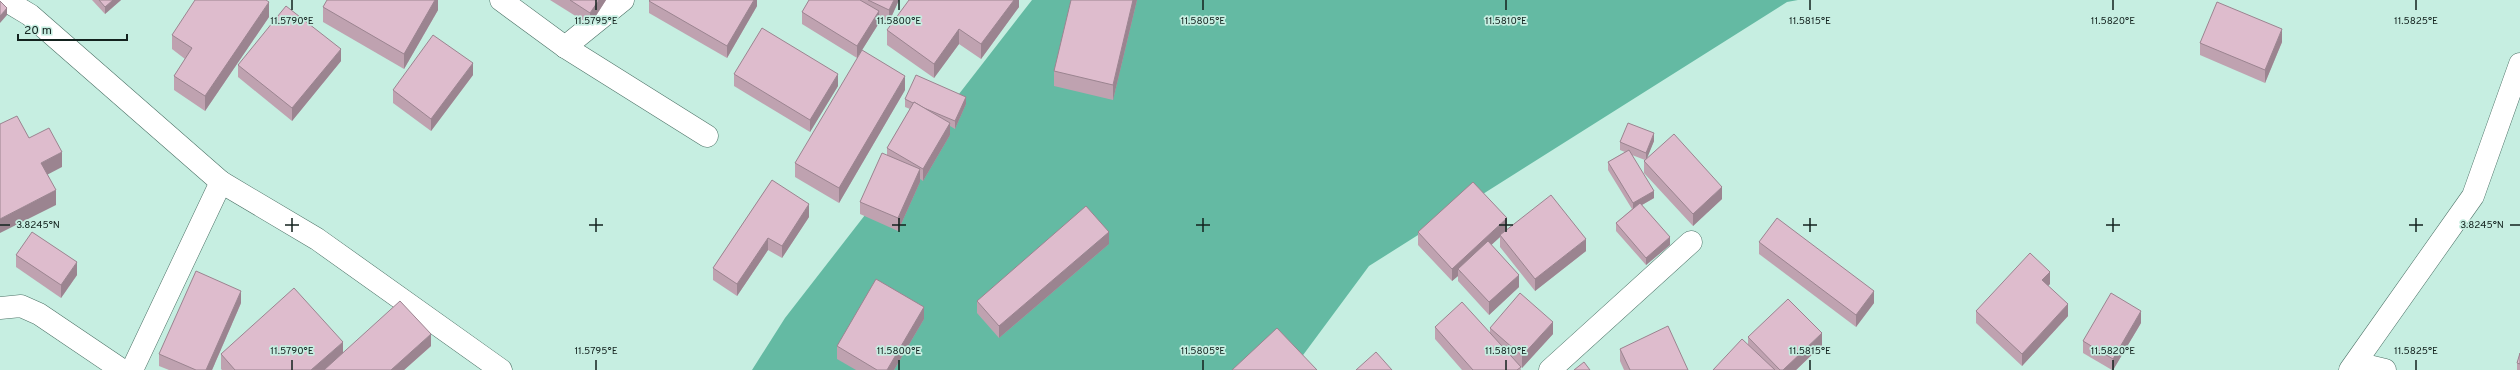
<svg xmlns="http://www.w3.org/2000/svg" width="2520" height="370" viewBox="0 0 2520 370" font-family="Overpass,sans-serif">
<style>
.forest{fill:#64baa3}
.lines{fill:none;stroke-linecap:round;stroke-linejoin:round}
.minor-casing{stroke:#4d7267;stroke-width:23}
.minor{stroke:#fff;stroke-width:22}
.wall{fill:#bfa2b0}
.shaded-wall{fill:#9b8490}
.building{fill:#debccd;stroke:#9b8490}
.ticks{fill:none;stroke:#13221e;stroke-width:1.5}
.ticks-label{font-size:10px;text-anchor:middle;fill:#13221e;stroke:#c6eee1;stroke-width:3.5;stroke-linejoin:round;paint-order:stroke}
</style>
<rect width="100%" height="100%" fill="#c6eee1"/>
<!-- forest -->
<polygon class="forest" points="1032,0 1798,0 1787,2 1369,266 1292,370 752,370 785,318"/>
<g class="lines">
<!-- minor casing -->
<g class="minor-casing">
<g id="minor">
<polyline points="5,0 30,15 221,182 317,239 501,370"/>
<polyline points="501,0 565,47 707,136"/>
<polyline points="565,47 623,0"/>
<polyline points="0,308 21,306 39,314 122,370"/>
<polyline points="2356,363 2385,370"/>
<polyline points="132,370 221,182"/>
<polyline points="1550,370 1691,242"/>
<polyline points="2350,370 2473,196 2520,64"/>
</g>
</g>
<!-- minor -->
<use href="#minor" class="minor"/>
</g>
<!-- wall -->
<g class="wall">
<polygon points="92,0 121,0 105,14"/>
<polygon points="438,0 438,10 404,69 323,22 323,7"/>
<polygon points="550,0 606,0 590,25"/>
<polygon points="757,0 757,6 727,58 649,13 649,1"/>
<polygon points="809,0 899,0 889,22 879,17 879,23 857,58 802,24 802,12"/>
<polygon points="1019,0 1019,7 981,59 959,44 934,78 887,45 887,30"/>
<polygon points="1137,0 1113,100 1054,86 1054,71"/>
<polygon points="269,17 205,111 174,90 174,76 185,59 172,49 172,35"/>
<polygon points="2282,42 2265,83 2200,55 2200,43"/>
<polygon points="341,61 292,121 238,77 238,65"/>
<polygon points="734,74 838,86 810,132 734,86"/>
<polygon points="473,75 431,131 393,103 393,90"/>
<polygon points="905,90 839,203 795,177 795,163"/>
<polygon points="905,99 966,104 955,129 950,126 950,135 923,181 920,179 920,182 898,231 860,214 860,202 887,155 887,148 910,109 905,107"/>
<polygon points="1654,141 1646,159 1722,199 1693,226 1644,173 1644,161 1645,160 1632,155 1654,198 1642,205 1670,245 1646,265 1616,231 1616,223 1632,209 1608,170 1608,162 1625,152 1620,150 1620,142"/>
<polygon points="772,180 809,217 782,258 768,250 737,296 713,280 713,268"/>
<polygon points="1507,230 1586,251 1535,291 1500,247 1500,237 1491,245 1519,287 1489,315 1458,281 1458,276 1452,281 1418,245 1418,232"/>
<polygon points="1759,242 1874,303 1856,327 1759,254"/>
<polygon points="1109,244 999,338 977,313 977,301"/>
<polygon points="16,255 77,275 61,298 16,267"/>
<polygon points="2050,284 2048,286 2068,316 2022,366 1976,323 1976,311"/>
<polygon points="241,303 212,370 169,370 159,366 159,354"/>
<polygon points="924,319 894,370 856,370 837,359 837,346"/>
<polygon points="2141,323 2113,370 2112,370 2083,353 2083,341"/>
<polygon points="1435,327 1490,333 1490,328 1553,334 1522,368 1520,366 1521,370 1462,370 1435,339"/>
<polygon points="1748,337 1822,345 1796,370 1713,370 1748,344"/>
<polygon points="431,346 404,370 222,370 221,369 221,354 343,353"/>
<polygon points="1620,349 1688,370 1624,370 1620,361"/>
<polygon points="2520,353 2520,370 2517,370 2517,363"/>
</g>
<!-- shaded-wall -->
<g class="shaded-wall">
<polygon points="113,0 121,0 105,14 105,7"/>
<polygon points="435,0 438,0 438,10 404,69 404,54"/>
<polygon points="599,0 606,0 590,25 590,13"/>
<polygon points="754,0 757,0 757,6 727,58 727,46"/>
<polygon points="894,0 899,0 889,22 889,10"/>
<polygon points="1014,0 1019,0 1019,7 981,59 981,44"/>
<polygon points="1133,0 1137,0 1113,100 1113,85"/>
<polygon points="269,2 269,17 205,111 205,96"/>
<polygon points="7,8 7,15 0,23 0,16"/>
<polygon points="879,11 879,23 857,58 857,46"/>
<polygon points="959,29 959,44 934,78 934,64"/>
<polygon points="2282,29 2282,42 2265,83 2265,70"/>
<polygon points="341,49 341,61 292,121 292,108"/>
<polygon points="473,63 473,75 431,131 431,119"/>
<polygon points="838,74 838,86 810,132 810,120"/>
<polygon points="905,76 905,90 839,203 839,188"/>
<polygon points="966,97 966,104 955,129 955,121"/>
<polygon points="950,123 950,135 923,181 923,169"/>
<polygon points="1654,133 1654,141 1646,161 1646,153"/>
<polygon points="62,152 62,167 41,178 41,163"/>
<polygon points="920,169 920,182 898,231 898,218"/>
<polygon points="1722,187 1722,199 1693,226 1693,214"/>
<polygon points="56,190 56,205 0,233 0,219"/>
<polygon points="1654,191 1654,198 1633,210 1633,203"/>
<polygon points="809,204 809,217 782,258 782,246"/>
<polygon points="1507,218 1507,231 1500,235 1500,237 1461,273 1458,269 1458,276 1452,281 1452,269"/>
<polygon points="1109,232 1109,244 999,338 999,326"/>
<polygon points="1670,237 1670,245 1646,265 1646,258"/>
<polygon points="768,238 768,250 737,296 737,284"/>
<polygon points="1586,239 1586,251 1535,291 1535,279"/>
<polygon points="77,262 77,275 61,298 61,285"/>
<polygon points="2050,272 2050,284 2042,292 2042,280"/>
<polygon points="1519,275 1519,287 1489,315 1489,302"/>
<polygon points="241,291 241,303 212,370 206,370"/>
<polygon points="1874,291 1874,303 1856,327 1856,315"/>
<polygon points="2068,304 2068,316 2022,366 2022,354"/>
<polygon points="924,307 924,319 894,370 887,370"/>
<polygon points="2141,311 2141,323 2113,370 2113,359"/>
<polygon points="1553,322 1553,334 1522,368 1522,356"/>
<polygon points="1822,333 1822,345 1796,370 1783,370"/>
<polygon points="431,334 431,346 404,370 391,370"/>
<polygon points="343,342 343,356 328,370 311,370"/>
</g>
<!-- building -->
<g class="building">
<polygon points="99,0 113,0 105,7"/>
<polygon points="195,0 266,0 269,2 205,96 174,76 192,48 172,35"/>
<polygon points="327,0 435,0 404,54 323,7"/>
<polygon points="570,0 599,0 590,13"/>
<polygon points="650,0 754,0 727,46 649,1"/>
<polygon points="809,0 860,0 879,11 857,46 802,12"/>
<polygon points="868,0 894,0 889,10"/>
<polygon points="909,0 1014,0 981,44 959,29 934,64 887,30"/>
<polygon points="1071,0 1133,0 1113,85 1054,71"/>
<polygon points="0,1 7,8 0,16"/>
<polygon points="2217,2 2282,29 2265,70 2200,43"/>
<polygon points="286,6 341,49 292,108 238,65"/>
<polygon points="762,28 838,74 810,120 734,74"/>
<polygon points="433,35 473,63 431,119 393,90"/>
<polygon points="862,50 905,76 839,188 795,163"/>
<polygon points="916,75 966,97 955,121 924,108 914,102 913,103 905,99"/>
<polygon points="914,102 950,123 923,169 887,148"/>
<polygon points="17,116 29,138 49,128 62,152 41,163 56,190 0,219 0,124"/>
<polygon points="1628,123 1654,133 1646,153 1620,142"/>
<polygon points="1674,134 1722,187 1693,214 1644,161"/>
<polygon points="1629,150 1654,191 1633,203 1608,162"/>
<polygon points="882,153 920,169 898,218 860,202"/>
<polygon points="772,180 809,204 782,246 768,238 737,284 713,268"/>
<polygon points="1473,182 1507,218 1452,269 1418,232"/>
<polygon points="1551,195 1586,239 1535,279 1500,235"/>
<polygon points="1640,203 1670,237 1646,258 1616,223"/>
<polygon points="1086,206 1109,232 999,326 977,301"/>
<polygon points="1777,218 1874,291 1856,315 1759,242"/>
<polygon points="32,232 77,262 61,285 16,255"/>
<polygon points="1488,241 1519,275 1489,302 1458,269"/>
<polygon points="2030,253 2050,272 2042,280 2068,304 2022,354 1976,311"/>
<polygon points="196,271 241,291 206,370 196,370 159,354"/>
<polygon points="876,279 924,307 887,370 877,370 837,346"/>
<polygon points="294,288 343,342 311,370 235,370 221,354"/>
<polygon points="1520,293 1553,322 1522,356 1490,328"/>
<polygon points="2111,293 2141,311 2113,359 2083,341"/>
<polygon points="1788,299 1822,333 1783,370 1780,370 1748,337"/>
<polygon points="400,301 431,334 391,370 324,370"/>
<polygon points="1462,302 1521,367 1517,370 1473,370 1435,327"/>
<polygon points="1668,326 1688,370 1630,370 1620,349"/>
<polygon points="1277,328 1317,370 1232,370"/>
<polygon points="1742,339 1775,370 1713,370"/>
<polygon points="1376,352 1392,370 1356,370"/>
<polygon points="2520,353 2520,364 2517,363"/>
<polygon points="1584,362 1590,370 1574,370"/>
</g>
<!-- ticks -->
<path class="ticks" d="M292,0v10M596,0v10M899,0v10M1203,0v10M1506,0v10M1810,0v10M2113,0v10M2416,0v10M292,218v14M596,218v14M899,218v14M1203,218v14M1506,218v14M1810,218v14M2113,218v14M2416,218v14M0,225h10M285,225h14M589,225h14M892,225h14M1196,225h14M1499,225h14M1803,225h14M2106,225h14M2409,225h14M2510,225h10M292,360v10M596,360v10M899,360v10M1203,360v10M1506,360v10M1810,360v10M2113,360v10M2416,360v10"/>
<g class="ticks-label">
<text x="292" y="24">11.5790°E</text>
<text x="596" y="24">11.5795°E</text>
<text x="899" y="24">11.5800°E</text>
<text x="1203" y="24">11.5805°E</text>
<text x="1506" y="24">11.5810°E</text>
<text x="1810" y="24">11.5815°E</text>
<text x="2113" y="24">11.5820°E</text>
<text x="2416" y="24">11.5825°E</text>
<text x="38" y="228">3.8245°N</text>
<text x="2482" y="228">3.8245°N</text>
<text x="292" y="354">11.5790°E</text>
<text x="596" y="354">11.5795°E</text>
<text x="899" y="354">11.5800°E</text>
<text x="1203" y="354">11.5805°E</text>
<text x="1506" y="354">11.5810°E</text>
<text x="1810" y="354">11.5815°E</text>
<text x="2113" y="354">11.5820°E</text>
<text x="2416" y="354">11.5825°E</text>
</g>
<!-- scale -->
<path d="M18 34v6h109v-6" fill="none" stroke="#13221e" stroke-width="2"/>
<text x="24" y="34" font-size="12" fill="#13221e" stroke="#c6eee1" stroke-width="3" paint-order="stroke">20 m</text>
</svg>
